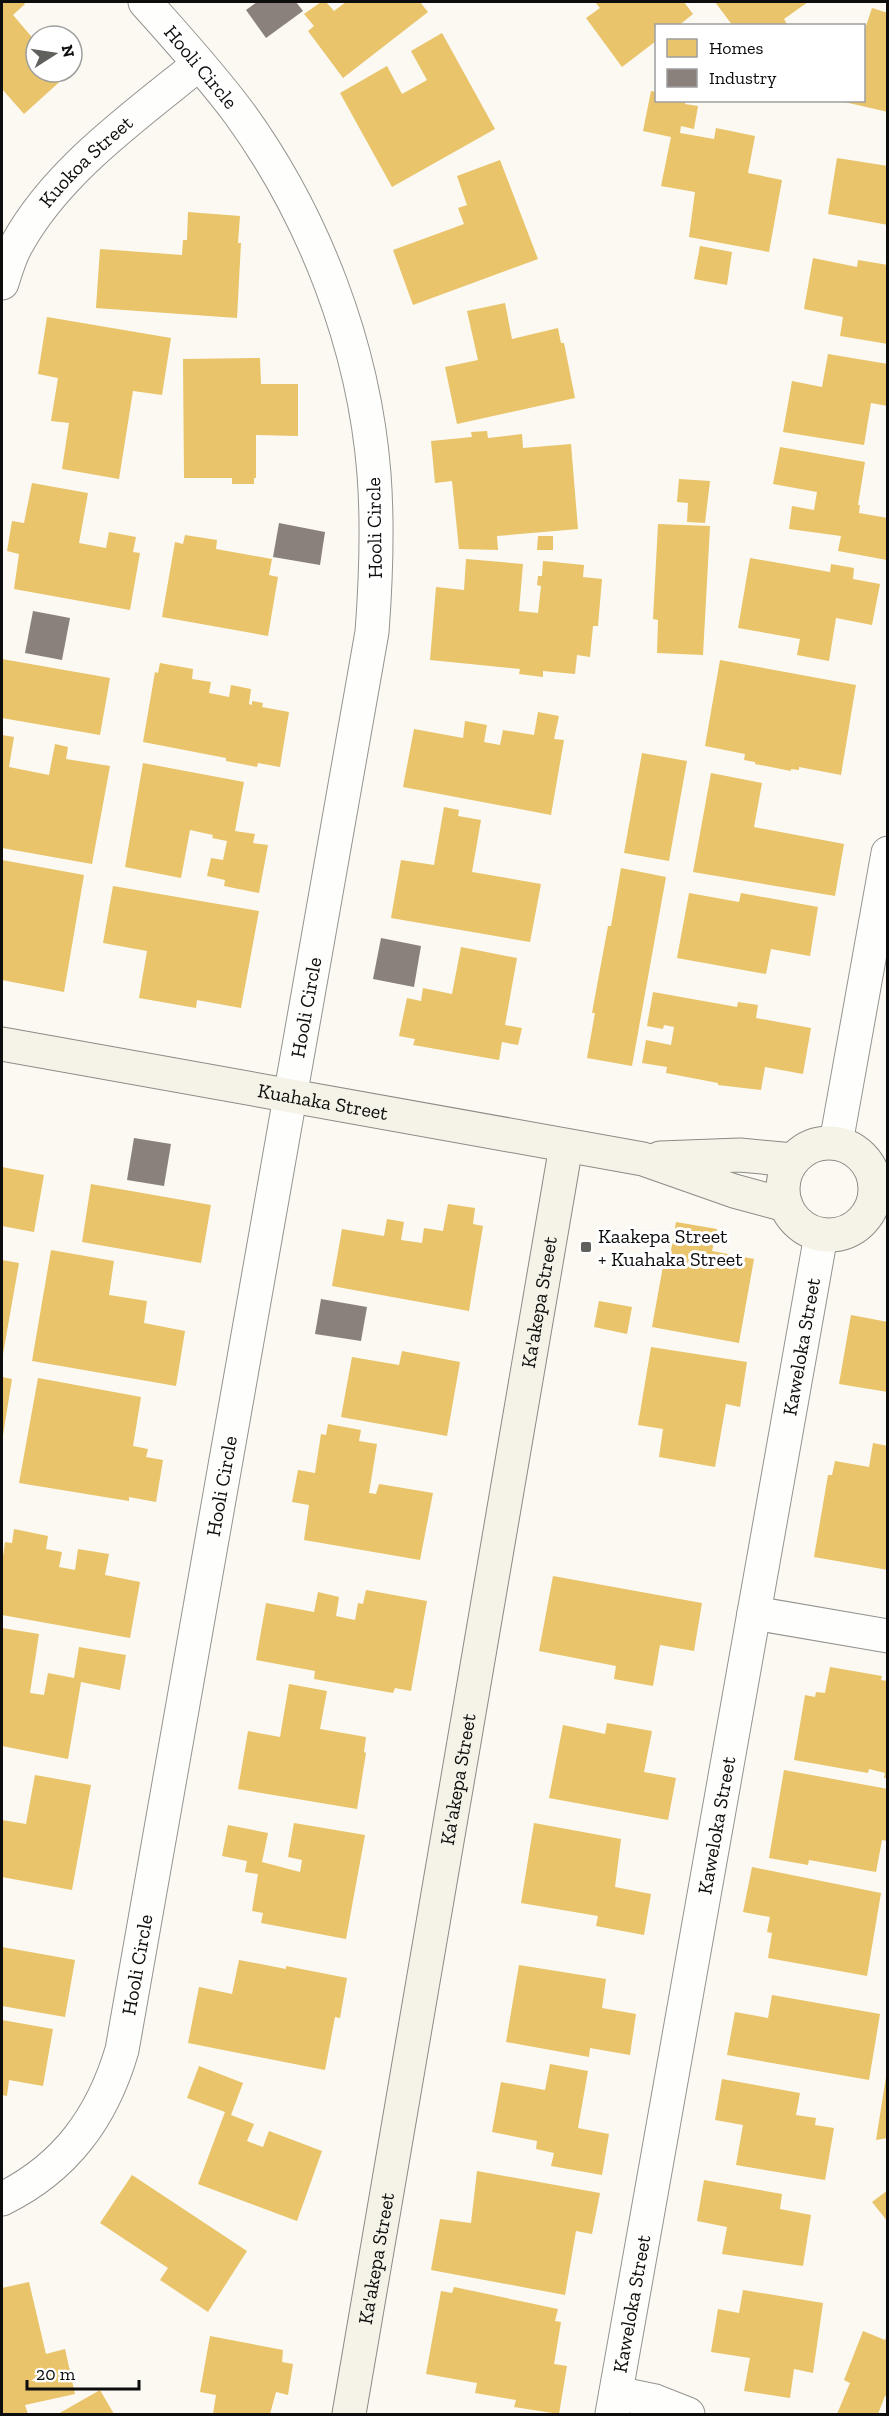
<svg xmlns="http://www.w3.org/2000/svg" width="889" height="2416" viewBox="0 0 889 2416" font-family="'Zilla Slab',serif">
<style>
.homes{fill:#e9c46a}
.industry{fill:#8a817c}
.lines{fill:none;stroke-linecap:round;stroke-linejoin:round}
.street-casing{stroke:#949390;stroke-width:35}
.secondary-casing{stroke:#8b8a86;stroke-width:35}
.street{stroke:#fefefd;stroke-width:33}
.secondary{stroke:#f5f3e8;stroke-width:33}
.poi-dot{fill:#60605d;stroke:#fff;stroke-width:2}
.labels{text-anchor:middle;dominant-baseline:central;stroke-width:6;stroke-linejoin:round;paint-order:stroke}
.street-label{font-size:20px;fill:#0d0d0d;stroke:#fff}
.poi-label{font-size:20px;fill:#0d0d0d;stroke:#fff;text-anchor:start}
</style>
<rect width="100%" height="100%" fill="#fbf9f1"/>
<!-- homes -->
<g class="homes">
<polygon points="2,2 23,2 25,4 13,15 36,42 36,72 62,72 66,76 24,114 2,89"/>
<polygon points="321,2 326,2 334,11 346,2 420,2 428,12 343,78 308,31 314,26 304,14"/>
<polygon points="595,2 684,2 693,14 678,26 656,26 656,41 622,67 586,18 600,8"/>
<polygon points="715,2 808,2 784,19 788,26 733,26"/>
<polygon points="872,8 888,13 888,112 840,101 864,100 864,32"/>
<polygon points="442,33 495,129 392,187 340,93 387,66 402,94 427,80 411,51"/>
<polygon points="651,91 656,92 656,100 686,100 685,104 698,106 694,129 681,126 680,133 714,139 716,128 755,136 748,173 782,180 769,252 689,237 695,192 661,186 671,137 643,131"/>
<polygon points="837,158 888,166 888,225 828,214"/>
<polygon points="500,160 538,259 413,305 393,250 464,224 458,208 467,205 457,176"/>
<polygon points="188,212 240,216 238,243 241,243 237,318 96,308 100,249 182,255 183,240 187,240"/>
<polygon points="700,246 732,252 727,285 694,279"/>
<polygon points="813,258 857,267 858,260 888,265 888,344 840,336 843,317 804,309"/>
<polygon points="505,303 512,339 558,328 561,343 564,343 575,398 457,424 445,367 478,360 467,311"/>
<polygon points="47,317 171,338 162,395 133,391 119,479 62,469 69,423 51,421 58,378 38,374"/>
<polygon points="828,354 888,364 888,406 871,403 864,445 783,432 792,381 822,387"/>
<polygon points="260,358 261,384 298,384 298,436 256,435 256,478 254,478 254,484 232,484 232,478 184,478 183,359"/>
<polygon points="487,431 488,438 522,434 523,448 571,444 578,529 497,536 498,550 459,549 452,481 435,483 431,441 472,437 471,432"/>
<polygon points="780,447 865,462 858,505 860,505 859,513 888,518 887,560 838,551 841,536 789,529 792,506 814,510 817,492 773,484"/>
<polygon points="679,479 710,481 705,523 687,522 688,503 677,502"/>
<polygon points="32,483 88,493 79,543 106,548 109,532 136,537 133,552 140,553 130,610 14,589 19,554 7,551 12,521 24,523"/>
<polygon points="658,524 710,526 703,655 657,653 658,620 653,619"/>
<polygon points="185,535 217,540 216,549 272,559 269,575 278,577 268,636 162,617 175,542 183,544"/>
<polygon points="538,536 553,536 553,550 537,550"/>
<polygon points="750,558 830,572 831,564 854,568 853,579 880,584 872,625 836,618 829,661 797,655 800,639 738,628"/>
<polygon points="466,559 523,564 519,611 538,613 541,586 537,585 538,576 542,576 543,561 584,565 583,577 602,579 598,626 593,626 590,657 577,655 575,674 543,671 543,677 519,674 520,669 430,660 436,587 464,590"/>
<polygon points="2,659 110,678 100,735 2,718"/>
<polygon points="720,660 856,685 841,775 799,767 799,770 791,769 791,771 755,764 755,762 744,760 745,754 705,746"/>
<polygon points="160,663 193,669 192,679 211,682 209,693 229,697 231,685 251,689 249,704 252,705 252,701 263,703 262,707 289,712 280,767 258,763 257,767 226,761 226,758 143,742 155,672 158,673"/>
<polygon points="538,712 559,716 554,739 564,740 551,815 403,787 414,729 463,738 465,721 487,725 484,742 500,745 503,730 534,735"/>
<polygon points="2,735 14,737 9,767 49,775 55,744 68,747 66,759 110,766 92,864 2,848"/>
<polygon points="642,753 687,761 669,861 624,853"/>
<polygon points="143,763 244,782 235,831 255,834 253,843 268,845 259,893 224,886 225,880 207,876 211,858 223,860 227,841 212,838 213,835 190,830 181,878 125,867"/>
<polygon points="711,773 762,783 754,827 844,844 835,896 693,872"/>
<polygon points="444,807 459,810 458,816 481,820 472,872 541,884 530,942 391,918 401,860 434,865"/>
<polygon points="2,860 84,875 64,992 2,980"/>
<polygon points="621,868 666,877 632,1066 587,1058 595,1013 592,1013 608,926 611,926"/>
<polygon points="113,886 259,911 241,1008 197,1000 196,1008 139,998 147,951 103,943"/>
<polygon points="689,893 739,902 741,893 818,907 810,956 771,949 766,974 677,958"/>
<polygon points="461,947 517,958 505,1025 522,1028 518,1045 502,1042 499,1060 413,1045 415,1039 399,1036 407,998 421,1001 423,988 452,994"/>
<polygon points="653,992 737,1007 738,1002 758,1005 756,1018 811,1028 803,1074 765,1067 761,1090 718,1085 718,1083 666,1073 667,1067 642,1063 646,1040 671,1045 674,1027 664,1025 663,1029 647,1026"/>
<polygon points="2,1167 44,1175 34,1232 2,1226"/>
<polygon points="91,1184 211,1205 201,1263 82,1242"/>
<polygon points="448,1204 475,1208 473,1224 483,1226 469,1311 332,1286 342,1229 384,1236 387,1219 404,1222 401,1240 422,1243 424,1228 443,1231"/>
<polygon points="676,1222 717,1229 712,1251 754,1259 739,1343 652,1327 665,1255 670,1256"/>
<polygon points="51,1250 114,1261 109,1295 147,1301 144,1323 185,1331 176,1386 32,1361"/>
<polygon points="2,1260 19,1263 3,1354 2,1354"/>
<polygon points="599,1301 632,1307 627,1334 594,1327"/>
<polygon points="851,1315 888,1322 888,1392 839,1384"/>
<polygon points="651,1347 747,1362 740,1407 726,1404 715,1467 659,1457 663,1429 638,1425"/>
<polygon points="402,1351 460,1362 447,1436 341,1417 352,1357 399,1365"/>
<polygon points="2,1377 12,1379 3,1435 2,1435"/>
<polygon points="38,1378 141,1397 133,1446 148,1449 146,1457 163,1460 156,1502 129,1497 129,1501 19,1483"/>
<polygon points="328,1424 361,1430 359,1441 377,1444 369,1493 376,1494 379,1484 433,1493 420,1560 304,1540 309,1505 292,1502 298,1470 315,1473 321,1434 326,1435"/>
<polygon points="873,1443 888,1446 888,1570 814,1557 828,1475 832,1475 835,1461 869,1467"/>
<polygon points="14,1529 48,1536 46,1549 62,1552 59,1567 75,1570 78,1549 109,1554 105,1575 140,1582 130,1638 2,1615 2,1564 5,1542 12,1543"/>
<polygon points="553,1576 702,1603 694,1651 660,1645 653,1686 614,1679 616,1666 539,1651"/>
<polygon points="366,1590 427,1601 411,1691 395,1688 393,1693 314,1679 315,1671 256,1660 266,1603 314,1612 318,1592 339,1597 336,1616 355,1620 358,1603 363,1604"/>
<polygon points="2,1628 39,1634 30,1693 44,1695 48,1673 74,1678 79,1647 126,1655 120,1690 81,1682 68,1759 2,1746"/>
<polygon points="830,1667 882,1676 881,1680 888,1681 888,1778 884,1778 885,1773 869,1769 868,1773 794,1760 805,1695 815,1697 816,1692 825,1693"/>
<polygon points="289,1684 327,1691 320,1729 366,1737 364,1752 366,1753 357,1809 238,1789 248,1731 280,1737"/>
<polygon points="607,1723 652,1731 644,1772 676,1778 668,1820 549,1798 563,1725 605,1734"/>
<polygon points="784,1770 888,1789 888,1841 882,1840 876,1872 809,1860 808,1865 769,1858"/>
<polygon points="35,1775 91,1785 72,1890 2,1877 2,1820 26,1824"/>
<polygon points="294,1823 365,1835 346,1939 261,1923 263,1913 252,1911 258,1874 245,1872 247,1861 222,1856 228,1825 268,1833 262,1862 300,1872 302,1860 288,1857"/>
<polygon points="534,1823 621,1839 615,1887 651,1894 644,1935 596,1926 598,1916 521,1903"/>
<polygon points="752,1867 881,1893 867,1976 768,1958 772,1933 767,1932 770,1917 743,1912"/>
<polygon points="2,1947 75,1960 65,2017 2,2006"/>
<polygon points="239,1960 286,1969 286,1966 347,1978 340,2018 335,2017 325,2070 188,2043 199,1987 232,1994"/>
<polygon points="519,1965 606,1979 602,2008 636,2014 630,2055 590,2048 589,2057 506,2042"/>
<polygon points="772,1995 880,2014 869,2080 727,2055 735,2012 768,2018"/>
<polygon points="2,2020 53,2029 43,2086 9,2080 7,2096 2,2095"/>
<polygon points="550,2064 588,2071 578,2128 609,2134 602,2175 551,2166 554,2153 536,2149 537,2141 492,2132 501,2082 545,2090"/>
<polygon points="199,2066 243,2083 231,2115 254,2124 247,2141 263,2147 269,2131 322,2151 297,2221 198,2184 225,2112 187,2098"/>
<polygon points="886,2077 888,2138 876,2140"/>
<polygon points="722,2079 800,2093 796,2115 816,2118 815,2125 834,2128 825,2180 736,2165 743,2125 715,2120"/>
<polygon points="477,2171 600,2193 592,2234 576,2231 565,2295 431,2270 440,2219 471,2223"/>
<polygon points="132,2175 247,2251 208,2312 160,2280 168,2268 100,2223"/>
<polygon points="704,2180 782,2194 780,2209 811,2215 803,2266 722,2254 727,2227 697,2221"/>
<polygon points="888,2190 888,2222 872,2202"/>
<polygon points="29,2282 46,2354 65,2349 75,2394 25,2405 28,2414 2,2414 2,2288"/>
<polygon points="454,2287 558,2309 555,2321 561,2322 554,2364 567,2366 559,2414 514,2407 516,2400 475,2393 477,2383 426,2374 441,2291 452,2293"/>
<polygon points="743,2290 823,2303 813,2373 794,2369 790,2398 744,2391 750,2358 711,2352 718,2309 739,2313"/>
<polygon points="863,2331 885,2340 888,2333 888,2397 885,2396 878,2414 837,2414 850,2383 844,2380"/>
<polygon points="210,2336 283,2350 282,2362 293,2364 288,2395 276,2392 270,2414 213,2414 216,2395 200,2392"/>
<polygon points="100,2390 114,2414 58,2414"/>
</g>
<!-- industry -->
<g class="industry">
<polygon points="257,2 296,2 303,11 266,38 246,10"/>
<polygon points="279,523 325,532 320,565 273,557"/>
<polygon points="33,611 70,618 62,660 25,653"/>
<polygon points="381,938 421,946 414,987 373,979"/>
<polygon points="134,1138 171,1144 164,1186 127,1180"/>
<polygon points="321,1299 367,1307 361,1341 315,1334"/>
</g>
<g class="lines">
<!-- street casing -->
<g class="street-casing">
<g id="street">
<path id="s1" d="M2,283c4,-13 8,-27 15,-39 40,-73 118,-128 182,-180"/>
<polyline points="836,1143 888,853"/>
<polyline points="754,1613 888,1636"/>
<path id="s2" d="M2,2199c63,-31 100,-81 120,-149l250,-1418c4,-53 6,-105 2,-158 -10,-128 -60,-258 -135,-361 -29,-39 -62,-75 -94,-111"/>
<polyline points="616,2393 655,2401 688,2414"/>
<path id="s3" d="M612,2414l209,-1179"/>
</g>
</g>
<!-- secondary casing -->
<g class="secondary-casing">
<g id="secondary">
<path id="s4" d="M2,1044l641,115 91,32 52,14"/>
<circle cx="829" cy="1189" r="46"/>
<polyline points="660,1158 740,1155 793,1160"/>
<path id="s5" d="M349,2414c74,-422 143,-845 217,-1268"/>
</g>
</g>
<!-- street -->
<use href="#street" class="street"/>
<!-- secondary -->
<use href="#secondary" class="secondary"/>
</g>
<!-- markers -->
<rect class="poi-dot" x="580" y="1241" width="12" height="12" rx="3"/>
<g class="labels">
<!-- street labels -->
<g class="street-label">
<text transform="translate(201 67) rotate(50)">Hooli Circle</text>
<text stroke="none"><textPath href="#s1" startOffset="150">Kuokoa Street</textPath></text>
<text transform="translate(374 528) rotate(-91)">Hooli Circle</text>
<text stroke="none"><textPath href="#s2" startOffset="1256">Hooli Circle</textPath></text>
<text stroke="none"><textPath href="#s4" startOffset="326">Kuahaka Street</textPath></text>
<text stroke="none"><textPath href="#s5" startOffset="1128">Ka'akepa Street</textPath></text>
<text stroke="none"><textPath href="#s3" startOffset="1084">Kaweloka Street</textPath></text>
<text stroke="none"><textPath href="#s2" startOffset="770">Hooli Circle</textPath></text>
<text stroke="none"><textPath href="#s5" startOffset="644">Ka'akepa Street</textPath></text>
<text stroke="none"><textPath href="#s3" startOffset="598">Kaweloka Street</textPath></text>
<text stroke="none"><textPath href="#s2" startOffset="284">Hooli Circle</textPath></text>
<text stroke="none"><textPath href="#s5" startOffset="158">Ka'akepa Street</textPath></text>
<text stroke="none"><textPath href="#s3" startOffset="112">Kaweloka Street</textPath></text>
</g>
<!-- poi labels -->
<g class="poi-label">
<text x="598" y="1236">Kaakepa Street<tspan x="598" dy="23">+ Kuahaka Street</tspan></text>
</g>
</g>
<!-- border -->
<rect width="889" height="2416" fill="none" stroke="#0d0d0d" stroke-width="6"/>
<!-- legend -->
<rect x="655" y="24" width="210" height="78" fill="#ffffff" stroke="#9e9e9e" stroke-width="1.5"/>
<rect x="667" y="39" width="30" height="18" fill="#e9c46a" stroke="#9e9e9e" stroke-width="1.5"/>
<text x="709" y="54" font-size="18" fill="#0d0d0d">Homes</text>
<rect x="667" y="69" width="30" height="18" fill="#8a817c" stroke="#9e9e9e" stroke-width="1.5"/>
<text x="709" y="84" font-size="18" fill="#0d0d0d">Industry</text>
<!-- north arrow -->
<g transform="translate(54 54) rotate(78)"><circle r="28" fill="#ffffff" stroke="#9e9e9e" stroke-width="1.5"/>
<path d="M0-4.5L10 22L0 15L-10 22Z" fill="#60605d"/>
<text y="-9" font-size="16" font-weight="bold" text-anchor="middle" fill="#0d0d0d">N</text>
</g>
<!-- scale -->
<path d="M27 2380v9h112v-9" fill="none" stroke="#0d0d0d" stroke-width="3"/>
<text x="36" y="2380" font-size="18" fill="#0d0d0d" stroke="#ffffff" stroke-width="4.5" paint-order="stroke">20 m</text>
</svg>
